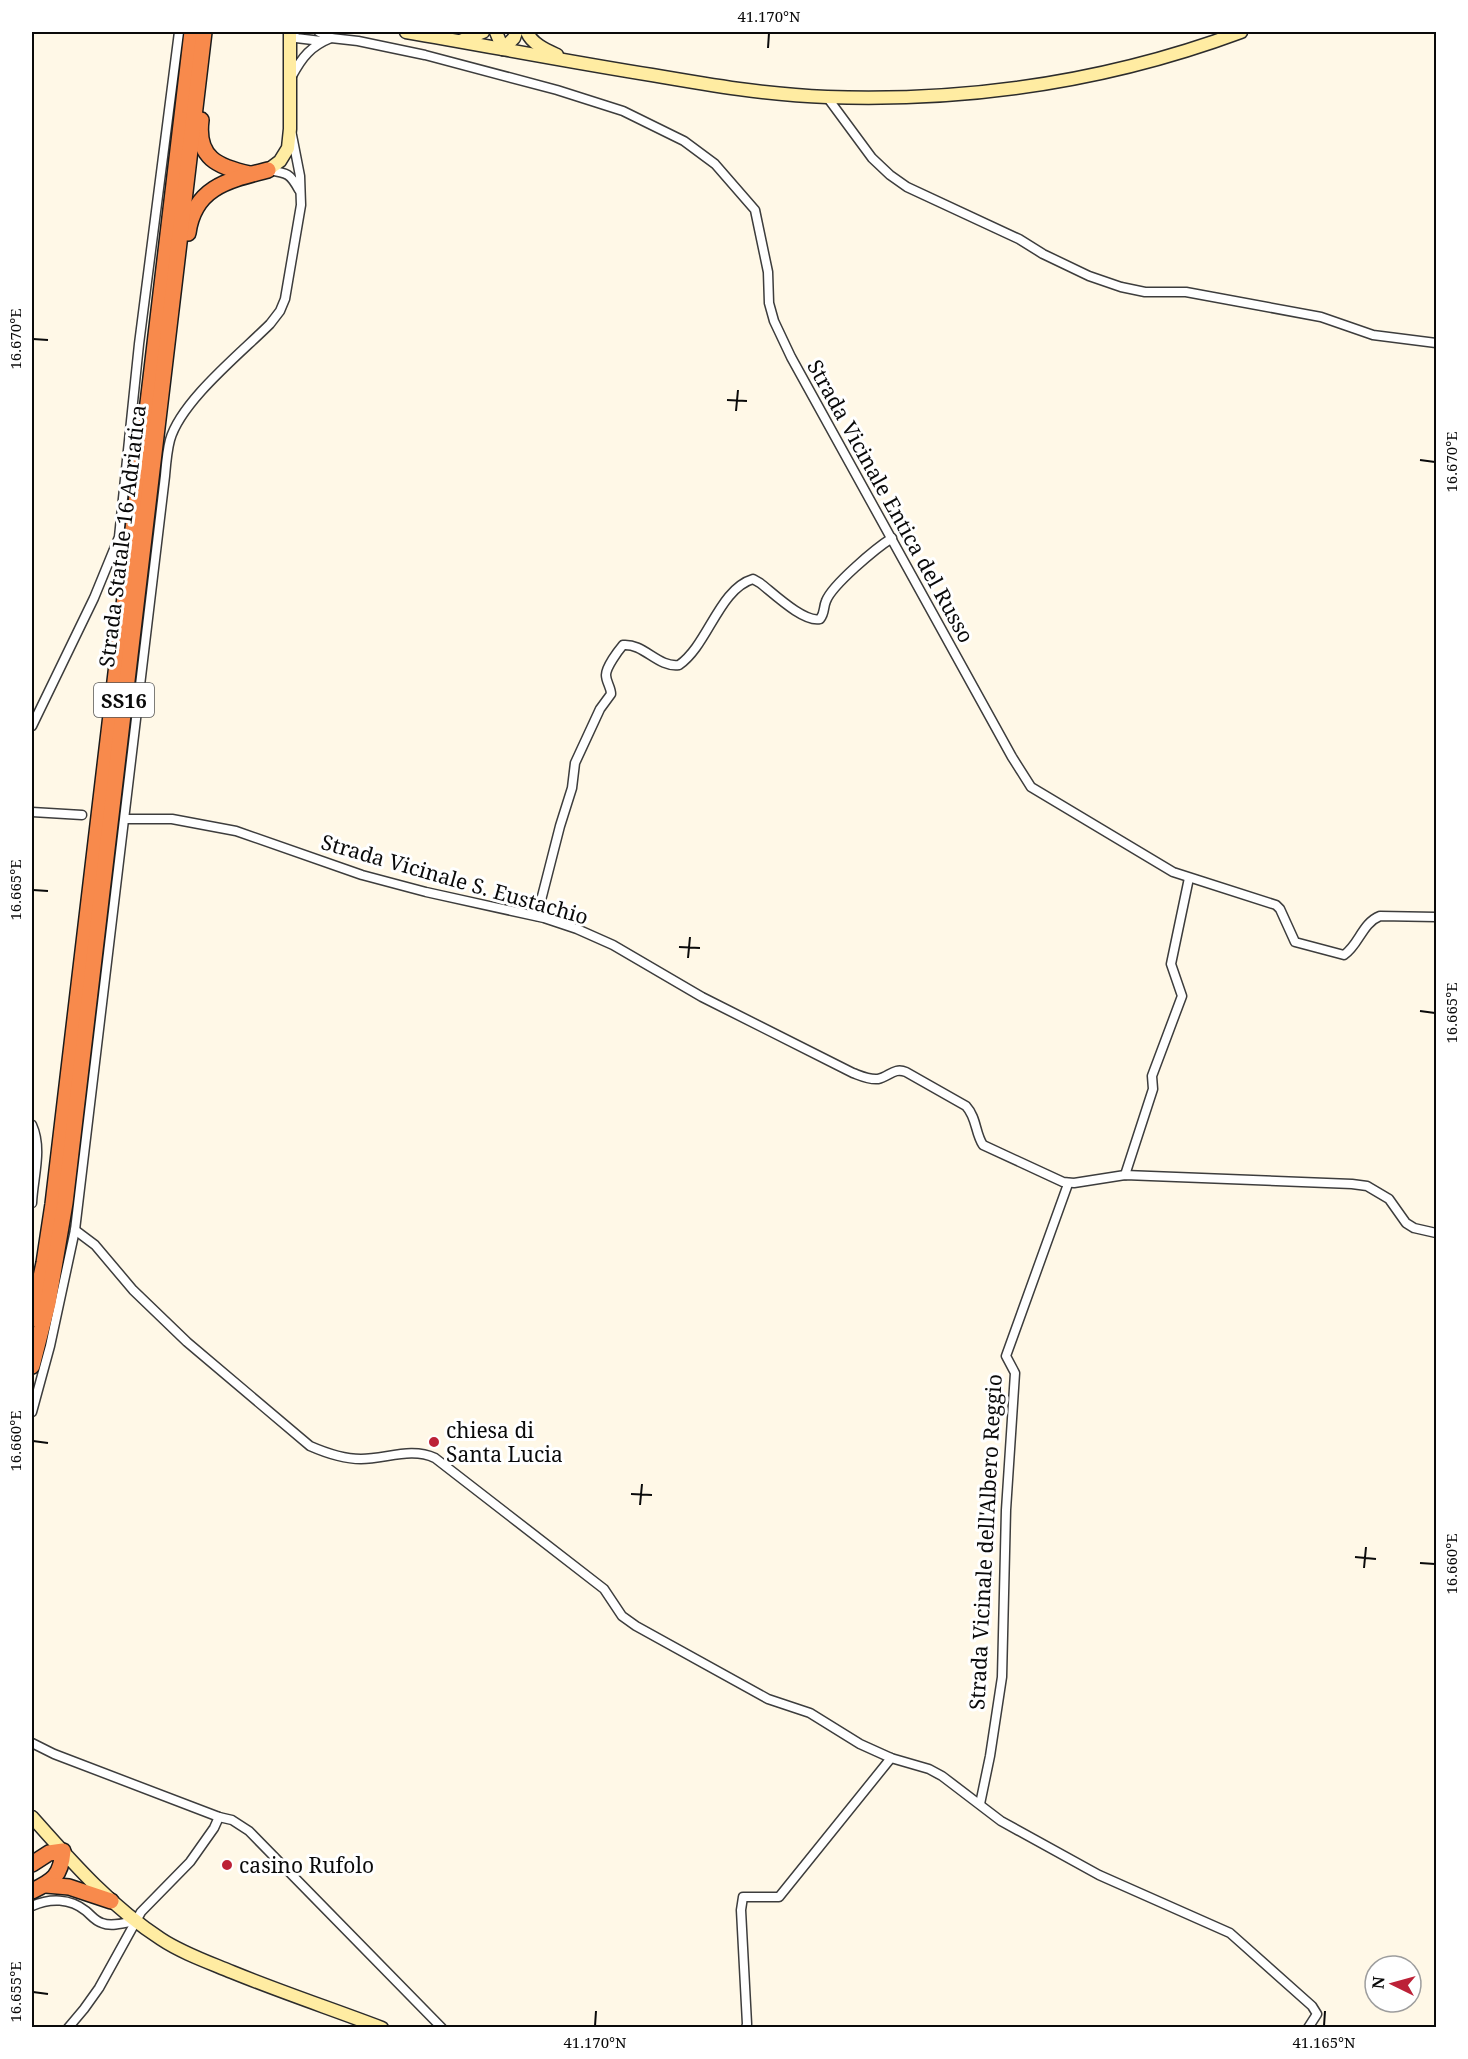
<svg xmlns="http://www.w3.org/2000/svg" width="1468" height="2059" viewBox="0 0 1468 2059" font-family="'Noto Serif',serif">
<style>
.lines{fill:none;stroke-linecap:round;stroke-linejoin:round}
.street-casing{stroke:#3d3d3d;stroke-width:11}
.secondary-casing{stroke:#2c2c2c;stroke-width:15}
.highway-casing{stroke:#1b1b1b;stroke-width:18}
.street{stroke:#fff;stroke-width:8}
.secondary{stroke:#ffeca2;stroke-width:12}
.highway{stroke:#f88a4c;stroke-width:15}
.ticks{fill:none;stroke:#0a0a0a;stroke-width:2}
.poi-dot{fill:#bc2137;stroke:#fff;stroke-width:2}
.labels{text-anchor:middle;dominant-baseline:central;stroke-width:6;stroke-linejoin:round;paint-order:stroke}
.shield{fill:#fff;stroke:#545454;stroke-width:1.5}
.shield-label{font-size:20px;font-weight:bold;fill:#0a0a0a}
.street-label{font-size:21px;fill:#0a0a0a;stroke:#fff}
.poi-label{font-size:21px;fill:#0a0a0a;stroke:#fff;text-anchor:start}
.neatline{fill:none;stroke:#0a0a0a;stroke-width:2}
.ticks-label{font-size:15px;text-anchor:middle;fill:#0a0a0a}
</style>
<rect width="100%" height="100%" fill="#fff8e7"/>
<g class="lines">
<!-- street casing -->
<g class="street-casing">
<g id="street">
<polyline points="293,32 296,38 321,41"/>
<path d="M319,32l12,6 27,3 67,14 132,35 66,21 61,30 31,23 40,46 13,62 1,31 5,18 17,36 221,400 19,30 142,85 103,33 4,4 15,33 49,13c15,-10 18,-32 36,-39l56,1"/>
<path d="M292,76c10,-19 19,-30 39,-38"/>
<polyline points="827,97 872,158 890,175 907,187 1019,239 1043,254 1089,276 1121,287 1145,292 1186,292 1321,317 1373,335 1436,343"/>
<path d="M268,170c19,3 22,3 31,20"/>
<polyline points="32,726 94,598 119,537 139,344 179,32"/>
<polyline points="32,812 82,815"/>
<path d="M125,819h47l64,12 126,44 64,17 118,26 33,11 36,16 89,52 151,76c8,3 16,7 25,6 11,-2 16,-12 28,-7l60,34c11,12 9,27 17,39l80,37 11,1 51,-8 227,9 15,2 22,13 17,24 8,5 22,5"/>
<path d="M537,916l23,-90 12,-38 3,-25 25,-54 11,-15c0,-7 -5,-12 -5,-19 0,-8 12,-24 17,-30 21,-2 35,23 56,20 29,-20 40,-76 74,-86l7,4c13,10 44,40 60,36 5,-6 3,-11 6,-18 6,-16 50,-53 66,-63"/>
<path d="M32,1125c11,24 1,53 0,78"/>
<polyline points="1125,1175 1153,1089 1152,1076 1182,996 1171,964 1189,878"/>
<path d="M75,1230l20,15 38,45 54,52 123,104c16,7 33,13 51,13 25,0 50,-12 74,-1l169,131 18,27 14,10 132,73 42,14 50,31 31,14 38,11 13,7 59,45 98,54 131,58 82,73 5,8 -9,14"/>
<path d="M32,1412l18,-66 25,-116 90,-754c1,-12 2,-25 5,-36 11,-39 71,-87 100,-116l10,-13 5,-12 16,-94 -1,-29 -8,-41"/>
<polyline points="32,1743 54,1754 219,1817 232,1820 249,1831 442,2028"/>
<polyline points="980,1804 990,1756 1002,1677 1006,1510 1015,1373 1006,1356 1068,1184"/>
<path d="M32,1906c18,-8 38,-8 54,5 5,4 9,10 16,12 9,4 23,0 33,-2"/>
<polyline points="68,2028 84,2009 99,1988 141,1912 190,1862 214,1828 219,1817"/>
<polyline points="746,2028 747,2024 741,1910 743,1897 779,1897 891,1758"/>
</g>
</g>
<!-- secondary casing -->
<g class="secondary-casing">
<g id="secondary">
<path d="M406,32c82,14 164,30 246,43 58,10 116,20 175,22 142,5 282,-16 414,-65"/>
<polyline points="496,32 503,49"/>
<path d="M527,32c5,12 19,18 30,23"/>
<polyline points="460,41 483,32"/>
<polyline points="503,49 514,38 516,32"/>
<polyline points="268,170 280,161 288,148 290,129 290,32"/>
<path d="M32,1817c40,45 78,89 129,122 21,14 47,23 71,33 49,20 100,37 150,56"/>
</g>
</g>
<!-- highway casing -->
<g class="highway-casing">
<g id="highway">
<path d="M201,120c-5,38 17,47 49,54"/>
<path d="M188,233c6,-46 41,-53 80,-63"/>
<polyline points="32,1319 44,1263 53,1204 192,32"/>
<polyline points="32,1366 48,1303 65,1203 204,32"/>
<path d="M32,1864l17,-11 14,-2c-2,25 -10,30 -31,40"/>
<polyline points="46,1885 69,1887 111,1901"/>
</g>
</g>
<!-- street -->
<use href="#street" class="street"/>
<!-- secondary -->
<use href="#secondary" class="secondary"/>
<!-- highway -->
<use href="#highway" class="highway"/>
</g>
<!-- ticks -->
<path class="ticks" d="M768,48l1,-15M33,339l15,1M727,400l20,1M736,411l2,-21M1420,460l15,2M33,890l15,1M679,947l21,1M688,958l2,-21M1420,1011l15,2M33,1441l15,2M631,1494l21,1M640,1505l2,-21M1355,1557l21,2M1420,1563l15,1M1364,1568l2,-21M33,1992l15,2M595,2026l1,-15M1324,2026l1,-15"/>
<!-- markers -->
<g class="poi-dot">
<circle cx="434" cy="1442" r="6"/>
<circle cx="227" cy="1865" r="6"/>
</g>
<g class="labels">
<!-- shield labels -->
<rect class="shield" x="94" y="683" width="60" height="34" rx="4.5"/>
<g class="shield-label">
<text x="124" y="700">SS16</text>
</g>
<!-- street labels -->
<g class="street-label">
<text transform="translate(891 501) rotate(61)">Strada Vicinale Entica del Russo</text>
<text transform="translate(122 536) rotate(-83)">Strada Statale 16 Adriatica</text>
<text transform="translate(455 879) rotate(16)">Strada Vicinale S. Eustachio</text>
<text transform="translate(985 1542) rotate(-87)">Strada Vicinale dell'Albero Reggio</text>
</g>
<!-- poi labels -->
<g class="poi-label">
<text x="446" y="1430">chiesa di<tspan x="446" dy="24">Santa Lucia</tspan></text>
<text x="239" y="1865">casino Rufolo</text>
</g>
</g>
<!-- border -->
<rect width="1468" height="2059" fill="none" stroke="#ffffff" stroke-width="66"/>
<!-- north arrow -->
<g transform="translate(1393 1984) rotate(275)"><circle r="28" fill="#ffffff" stroke="#9d9d9d" stroke-width="1.5"/>
<path d="M0-4.5L10 22L0 15L-10 22Z" fill="#bc2137"/>
<text y="-9" font-size="16" font-weight="bold" text-anchor="middle" fill="#0a0a0a">N</text>
</g>
<rect x="33" y="33" width="1402" height="1993" class="neatline"/>
<g class="ticks-label">
<text x="769" y="22">41.170°N</text>
<text transform="translate(16 339) rotate(-90)" y="5">16.670°E</text>
<text transform="translate(1452 462) rotate(-90)" y="5">16.670°E</text>
<text transform="translate(16 890) rotate(-90)" y="5">16.665°E</text>
<text transform="translate(1452 1013) rotate(-90)" y="5">16.665°E</text>
<text transform="translate(16 1441) rotate(-90)" y="5">16.660°E</text>
<text transform="translate(1452 1564) rotate(-90)" y="5">16.660°E</text>
<text transform="translate(16 1992) rotate(-90)" y="5">16.655°E</text>
<text x="595" y="2048">41.170°N</text>
<text x="1324" y="2048">41.165°N</text>
</g>
</svg>
